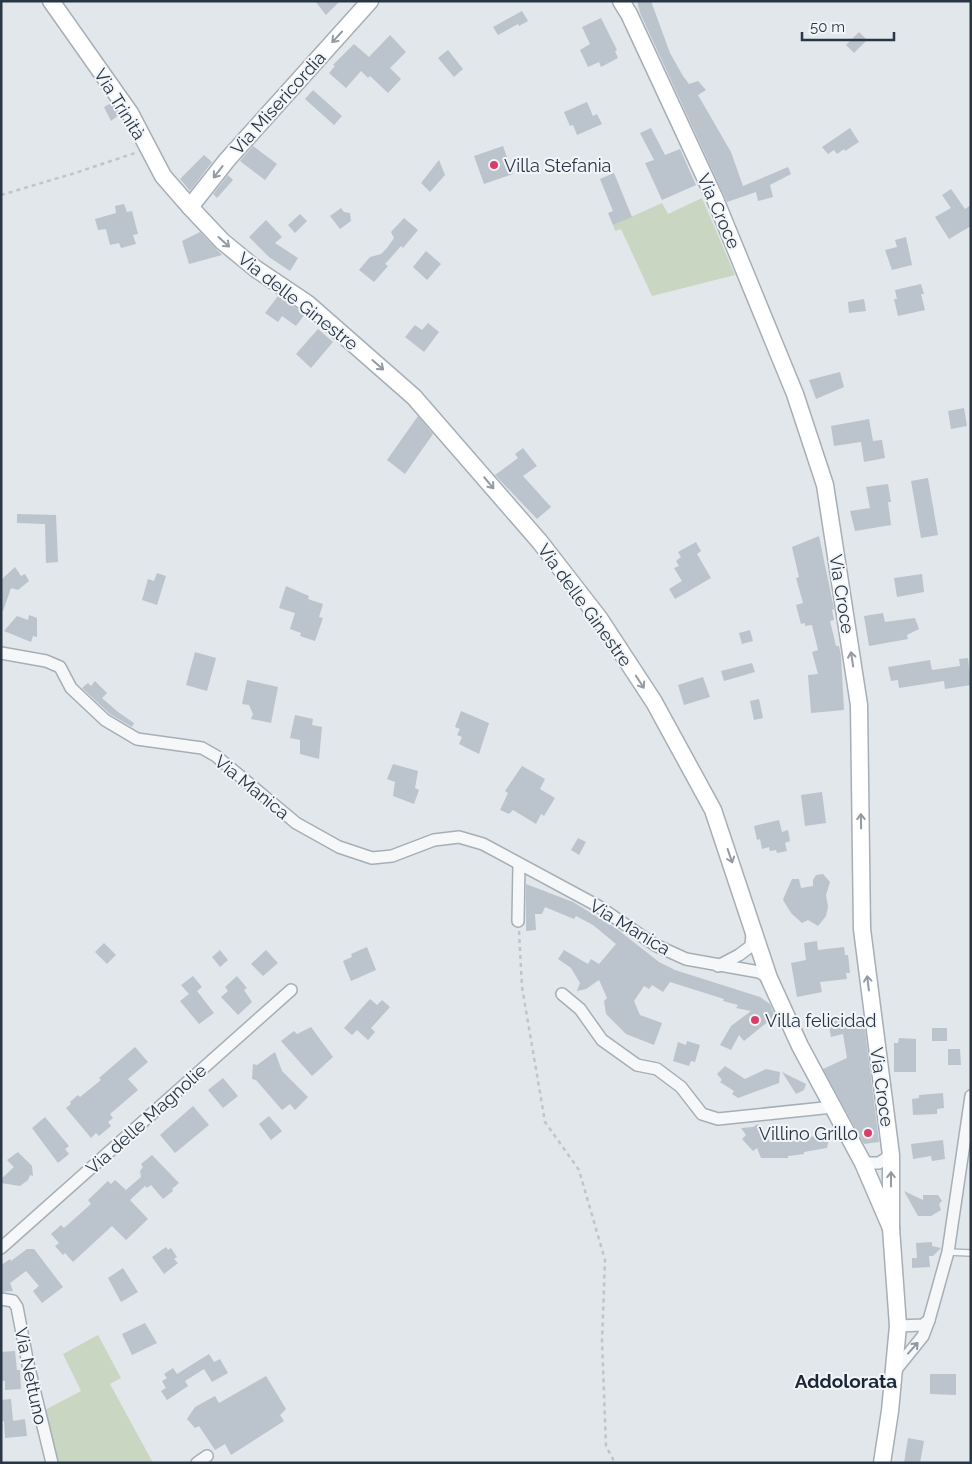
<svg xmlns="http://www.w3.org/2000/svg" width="972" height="1464" viewBox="0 0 972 1464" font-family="Raleway,sans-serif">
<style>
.green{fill:#c9d6c2}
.building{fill:#bbc3cc}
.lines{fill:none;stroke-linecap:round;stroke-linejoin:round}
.lane-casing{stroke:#a6aeb6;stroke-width:8}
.street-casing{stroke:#a6aeb6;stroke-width:14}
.secondary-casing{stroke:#a6aeb6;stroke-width:19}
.path{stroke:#c0c5ca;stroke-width:2.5;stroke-dasharray:4 4;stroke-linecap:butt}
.lane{stroke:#f5f7f9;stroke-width:5.5}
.street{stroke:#f5f7f9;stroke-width:11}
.secondary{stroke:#fff;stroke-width:16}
.oneway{stroke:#949aa2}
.oneway2{stroke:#8e969f}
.poi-dot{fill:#d93e67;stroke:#f2f5f8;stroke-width:2}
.labels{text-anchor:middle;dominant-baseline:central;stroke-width:4;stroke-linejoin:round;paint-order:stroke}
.street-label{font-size:18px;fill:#283645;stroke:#f2f5f8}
.poi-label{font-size:18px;fill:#283645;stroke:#f2f5f8;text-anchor:start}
.neighbourhood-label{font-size:19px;font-weight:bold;fill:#1b2735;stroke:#f2f5f8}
</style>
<rect width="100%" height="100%" fill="#e2e7eb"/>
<!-- green -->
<g class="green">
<polygon points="702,198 735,275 652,296 621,229 615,231 613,225 662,203 668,214"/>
<polygon points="98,1335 121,1378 110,1384 153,1463 58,1463 43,1411 81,1391 63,1354"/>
</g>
<!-- building -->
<g class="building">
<polygon points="315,1 340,1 326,15"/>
<polygon points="637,1 651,1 670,53 683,76 689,84 698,81 706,90 698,95 731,152 743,186 788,167 791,174 770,185 773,197 758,201 756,192 727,202 640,13"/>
<polygon points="522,11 528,21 519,26 518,24 498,35 493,27"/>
<polygon points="601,18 617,50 615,51 618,58 601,67 599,62 588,67 580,50 590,44 582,27"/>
<polygon points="859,32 867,40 854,53 846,45"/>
<polygon points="390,35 406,52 390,68 401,79 388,93 370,76 368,78 361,71 346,88 329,73 335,66 333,65 354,44 369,57"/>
<polygon points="448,50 463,69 454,77 438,58"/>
<polygon points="313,90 342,116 334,125 305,99"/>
<polygon points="587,102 593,116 597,114 602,124 577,135 573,125 570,126 564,112"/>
<polygon points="111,103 119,115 111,121 104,107"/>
<polygon points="651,128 665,155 680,149 696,185 662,200 645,163 654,160 640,133"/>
<polygon points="850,128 859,142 845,151 844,149 837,154 834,150 828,154 822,147"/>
<polygon points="253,146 277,164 265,180 240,161"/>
<polygon points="503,146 513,174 484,184 474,156"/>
<polygon points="204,155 212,162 190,191 180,179"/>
<polygon points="439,160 445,175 430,192 421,183"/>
<polygon points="614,173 632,217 613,225 608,213 613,211 600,179"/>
<polygon points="228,175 233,180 217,198 213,194"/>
<polygon points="951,189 965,209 971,205 971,226 949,239 935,217 951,208 942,195"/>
<polygon points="124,204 127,212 132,211 138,234 133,235 136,244 121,248 119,243 110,245 106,229 98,230 95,219 116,213 115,206"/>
<polygon points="341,208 344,212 350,213 351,221 340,229 330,216"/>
<polygon points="300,214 307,221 295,233 288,225"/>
<polygon points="404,218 418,230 403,248 401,246 394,254 385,264 388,266 374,282 359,270 370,257 381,254 387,248 394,238 391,232"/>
<polygon points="266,220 282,237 275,243 298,258 290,271 269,257 249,237"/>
<polygon points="200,232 222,255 189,264 182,241"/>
<polygon points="906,237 912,265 892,270 885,250 897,247 895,240"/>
<polygon points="426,251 441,264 427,280 413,267"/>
<polygon points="921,284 924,294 921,294 925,310 898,316 894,299 897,299 895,290"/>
<polygon points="278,296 305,314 296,326 282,316 278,322 265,313"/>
<polygon points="864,299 866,311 849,313 848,302"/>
<polygon points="428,323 439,332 424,352 405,337 415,325 422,330"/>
<polygon points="318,329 333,342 311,368 296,354"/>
<polygon points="840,372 844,387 816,399 809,380"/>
<polygon points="964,408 967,426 951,429 948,411"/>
<polygon points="418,416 433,434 405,474 387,460"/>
<polygon points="869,419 873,441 882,440 885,458 864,462 861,442 834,446 831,426"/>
<polygon points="523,448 537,466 523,476 551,507 537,519 495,475 518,458 515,454"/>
<polygon points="928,478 938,535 921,538 911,481"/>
<polygon points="888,484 891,502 888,502 891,525 855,531 850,511 870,508 866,487"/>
<polygon points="17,514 56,515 58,562 46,563 45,524 17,523"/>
<polygon points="819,536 834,609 832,610 834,620 830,621 836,646 839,646 841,656 844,710 811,713 808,675 818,674 812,652 818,650 812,625 805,626 805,623 801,624 796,605 803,603 796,578 799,577 792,547"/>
<polygon points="696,542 701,551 697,554 711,578 675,599 669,589 682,581 674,568 679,566 676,561 681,557 678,552"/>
<polygon points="15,567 21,576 25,574 29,581 18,590 11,588 3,611 1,611 1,580"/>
<polygon points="157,573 166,576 157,605 142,600 148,579 154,581"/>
<polygon points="922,574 924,592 897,597 894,578"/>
<polygon points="286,586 309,596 308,599 323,604 319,617 323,618 315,641 300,636 301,633 290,629 295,613 279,608"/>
<polygon points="883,613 885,622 915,618 919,629 907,635 908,639 869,646 864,616"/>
<polygon points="29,615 37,618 37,637 33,636 31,642 4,631 17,616 28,620"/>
<polygon points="750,630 753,641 742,644 739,633"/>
<polygon points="195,652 216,658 207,691 186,685"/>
<polygon points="968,658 971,685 945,689 944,681 899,688 898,680 891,681 888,667 930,660 932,670 960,666 959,659"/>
<polygon points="752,663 755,672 724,681 721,671"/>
<polygon points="703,677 710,697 684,705 678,685"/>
<polygon points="247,680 278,687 271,723 251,719 253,714 249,705 242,704"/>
<polygon points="95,681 107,693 102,698 118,712 134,723 132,727 110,714 82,688 88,683 91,686"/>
<polygon points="759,699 763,718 754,720 750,701"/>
<polygon points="461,711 489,723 479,754 459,744 462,737 457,735 460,729 455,727"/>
<polygon points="295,715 313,719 312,725 322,727 319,759 300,754 300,740 290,738"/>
<polygon points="393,764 418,771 415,788 419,790 414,804 393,796 395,782 387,779"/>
<polygon points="522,766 545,779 540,789 555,798 544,816 541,814 536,824 513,810 509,814 500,810 508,793 505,791"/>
<polygon points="822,792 826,823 805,826 801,795"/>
<polygon points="779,820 782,832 788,830 790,841 785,843 787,851 777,853 776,850 770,851 769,847 762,849 760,839 757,840 754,826"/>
<polygon points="578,838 586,842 579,855 571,850"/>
<polygon points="823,874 830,882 826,895 828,907 826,916 818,926 808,920 802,923 791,913 783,900 784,897 792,879 799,879 801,888 813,886 813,880 816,875"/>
<polygon points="526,884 573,902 617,929 659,962 675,970 760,997 770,1004 775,1016 744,1041 739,1035 731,1050 720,1045 731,1026 751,1011 736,1008 738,1005 723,1001 724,999 670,982 663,992 652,985 649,989 644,986 634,1001 640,1015 662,1023 654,1045 626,1034 606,1014 604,1001 607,998 599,980 586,989 577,991 580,983 571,968 558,959 564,950 588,964 591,959 599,964 616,944 593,925 576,916 574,919 545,907 542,914 535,914 536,930 526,931"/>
<polygon points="817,941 818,950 844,947 845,955 848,955 850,973 846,973 847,979 820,982 822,992 797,997 791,963 806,960 804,943"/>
<polygon points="104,943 116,955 107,964 95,952"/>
<polygon points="367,947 376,970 351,981 343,961 352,957 351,954"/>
<polygon points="220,950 228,960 220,967 212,957"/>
<polygon points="266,950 278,963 263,976 251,964"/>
<polygon points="193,976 202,987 197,991 214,1013 199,1024 180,1001 189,994 181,985"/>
<polygon points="237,976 247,988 244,990 252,1002 238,1015 221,997 228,991 225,987"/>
<polygon points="370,999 377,1005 382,1000 390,1007 371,1028 375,1032 368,1040 357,1030 352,1035 344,1028"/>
<polygon points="843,1019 845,1025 864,1022 879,1142 864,1144 823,1069 847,1058 843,1034 831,1037 828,1022"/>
<polygon points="311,1027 333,1057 312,1076 281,1041 294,1031 297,1034"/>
<rect x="932" y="1028" width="15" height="13"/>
<polygon points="899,1038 916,1039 916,1072 894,1072 894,1043 898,1043"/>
<polygon points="687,1041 700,1045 695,1062 691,1061 689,1066 673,1061 678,1042 686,1045"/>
<polygon points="135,1047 148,1062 128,1079 138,1090 110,1114 113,1118 108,1122 111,1126 99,1136 96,1133 91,1138 66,1108 71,1104 70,1102 78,1095 80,1097 101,1080 99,1078"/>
<polygon points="948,1049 960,1049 961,1065 948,1065"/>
<polygon points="275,1052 282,1071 308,1097 295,1110 290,1104 282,1110 256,1080 252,1079 253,1064 257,1065"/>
<polygon points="725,1066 745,1079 766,1069 780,1072 779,1083 738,1098 732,1094 734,1091 720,1082 722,1080 717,1074"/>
<polygon points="782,1072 806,1084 804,1090 796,1094"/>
<polygon points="223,1078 238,1096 223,1108 208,1090"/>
<polygon points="943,1093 944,1108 937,1109 937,1114 913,1115 912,1099 919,1098 919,1095"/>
<polygon points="193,1106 209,1125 175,1153 160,1135"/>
<polygon points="269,1116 282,1131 271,1140 259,1124"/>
<polygon points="45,1117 69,1146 65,1149 69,1154 58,1163 32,1128"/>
<polygon points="758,1124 770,1142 795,1141 797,1138 808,1139 809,1136 829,1139 827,1148 804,1152 804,1154 788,1156 788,1158 761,1158 757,1148 753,1151 742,1139 746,1135 741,1128 753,1127"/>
<polygon points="943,1140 945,1159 932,1161 931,1156 913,1159 911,1144"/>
<polygon points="18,1152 32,1166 33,1176 30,1175 28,1180 20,1186 1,1183 1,1179 14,1167 7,1160"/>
<polygon points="152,1155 179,1183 172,1189 173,1191 163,1199 151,1185 147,1188 145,1186 130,1200 148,1219 126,1240 112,1226 73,1262 65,1253 63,1255 55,1246 59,1243 51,1234 61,1225 64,1228 91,1204 88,1200 108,1181 111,1184 115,1180 126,1190 141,1177 140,1171 143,1167 141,1164"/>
<polygon points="904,1191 923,1200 923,1195 938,1195 942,1201 939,1204 941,1210 931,1216 918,1216"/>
<polygon points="932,1242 932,1246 941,1248 933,1256 929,1256 930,1267 912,1268 912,1258 917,1258 916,1243"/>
<polygon points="166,1247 168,1250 171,1248 177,1257 174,1259 178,1263 164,1274 152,1257"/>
<polygon points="27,1249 34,1249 63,1287 42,1303 33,1291 39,1286 26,1271 10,1283 13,1291 1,1292 1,1262 3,1264 10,1259 11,1261"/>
<polygon points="123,1268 138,1292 121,1302 108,1278"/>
<polygon points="145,1323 157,1343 132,1355 122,1334"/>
<polygon points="15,1351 17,1370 20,1370 21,1389 5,1390 5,1381 1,1381 1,1352"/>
<polygon points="209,1354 214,1362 220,1359 228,1373 212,1382 204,1369 185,1381 188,1386 167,1400 161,1391 166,1388 162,1381 167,1378 164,1374 173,1368 177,1374"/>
<polygon points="930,1374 956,1374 956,1395 930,1394"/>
<polygon points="266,1376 286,1409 280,1415 284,1421 231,1455 225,1444 215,1450 199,1426 195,1428 187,1419 195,1407 215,1396 219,1403"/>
<polygon points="11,1399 13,1421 25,1419 27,1436 5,1438 4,1421 1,1421 1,1400"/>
<polygon points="908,1438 924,1441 920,1463 904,1463"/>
</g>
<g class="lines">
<!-- lane casing -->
<g class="lane-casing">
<polyline id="lane" points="948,1252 971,1253"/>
</g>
<!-- street casing -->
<g class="street-casing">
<g id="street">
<polyline points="1,653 46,661 60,667 71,688 105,720 137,739 202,748 216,756 296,823 339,847 372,858 392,856 434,840 459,837 483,844 598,906 655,945 686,959 759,972 769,978"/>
<polyline points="518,921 519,864"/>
<polyline points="718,966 739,955 751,946 752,933"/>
<polyline points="562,994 580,1009 602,1040 637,1065 657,1069 681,1087 702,1114 718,1119 833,1107"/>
<polyline points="863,1163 879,1163 891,1155"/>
<polyline points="1,1248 291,990"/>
<polyline points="1,1299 13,1301 17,1307 28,1364 52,1463"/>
<polyline points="898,1326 923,1325 929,1320 948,1252 971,1096"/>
<polyline points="894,1372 923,1336 929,1320"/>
<polyline points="197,1463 207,1456"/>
</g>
</g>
<!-- secondary casing -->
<g class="secondary-casing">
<g id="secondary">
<polyline points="51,1 130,113 163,176 190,207 222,241 256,269 308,304 414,397 540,542 599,618 654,702 713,810 769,978 800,1046 863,1163 891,1228"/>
<polyline points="621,1 629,14 715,199 795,394 825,485 859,705 862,929 891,1155 891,1228 898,1326 890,1411 882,1463"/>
<polyline points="190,207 227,160 370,1"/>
</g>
</g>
<!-- path -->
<g class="path">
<polyline points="1,195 75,173 135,153"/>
<polyline points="519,931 522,987 545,1122 579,1170 605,1260 602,1341 606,1446 615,1463"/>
</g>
<!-- lane -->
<use href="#lane" class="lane"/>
<!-- street -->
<use href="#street" class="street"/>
<!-- secondary -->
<use href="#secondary" class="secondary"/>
</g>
<!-- one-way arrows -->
<defs><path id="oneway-shaft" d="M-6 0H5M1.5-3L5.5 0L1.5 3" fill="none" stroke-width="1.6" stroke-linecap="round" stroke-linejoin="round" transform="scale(1.25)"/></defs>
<g class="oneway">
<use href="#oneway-shaft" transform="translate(337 37) rotate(133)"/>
<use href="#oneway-shaft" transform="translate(218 172) rotate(128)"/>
<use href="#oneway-shaft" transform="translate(224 242) rotate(42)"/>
<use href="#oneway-shaft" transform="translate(378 365) rotate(41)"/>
<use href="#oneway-shaft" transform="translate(489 483) rotate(50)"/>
<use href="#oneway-shaft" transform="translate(852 659) rotate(-99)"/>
<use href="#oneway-shaft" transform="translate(640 682) rotate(57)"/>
<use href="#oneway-shaft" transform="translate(861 821) rotate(-91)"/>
<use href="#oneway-shaft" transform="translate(730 856) rotate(71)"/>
<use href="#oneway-shaft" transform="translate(868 983) rotate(-97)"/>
<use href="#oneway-shaft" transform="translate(891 1179) rotate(-90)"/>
</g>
<use class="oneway2" href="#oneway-shaft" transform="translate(913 1348) rotate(-48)"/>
<!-- markers -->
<g class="poi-dot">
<circle cx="494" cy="165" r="5"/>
<circle cx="755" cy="1020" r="5"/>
<circle cx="868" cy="1133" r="5"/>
</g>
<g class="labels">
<!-- street labels -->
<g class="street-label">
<text transform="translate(278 103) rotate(-48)">Via Misericordia</text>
<text transform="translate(120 104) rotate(58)">Via Trinità</text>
<text transform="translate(719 211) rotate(66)">Via Croce</text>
<text transform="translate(298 301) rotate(38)">Via delle Ginestre</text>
<text transform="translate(842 594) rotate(81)">Via Croce</text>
<text transform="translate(585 605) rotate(54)">Via delle Ginestre</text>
<text transform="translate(252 787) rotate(39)">Via Manica</text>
<text transform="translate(630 927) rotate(31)">Via Manica</text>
<text transform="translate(882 1087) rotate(82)">Via Croce</text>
<text transform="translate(146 1119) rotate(-42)">Via delle Magnolie</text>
<text transform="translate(31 1376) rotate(78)">Via Nettuno</text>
</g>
<!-- poi labels -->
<g class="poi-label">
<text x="504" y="165">Villa Stefania</text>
<text x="765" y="1020">Villa felicidad</text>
<text x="858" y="1133" text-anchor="end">Villino Grillo</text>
</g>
<!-- neighbourhood labels -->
<g class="neighbourhood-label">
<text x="846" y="1381">Addolorata</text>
</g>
</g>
<!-- border -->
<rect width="972" height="1464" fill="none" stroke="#283645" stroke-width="5"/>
<!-- scale -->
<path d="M802 32v8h92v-8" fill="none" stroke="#283645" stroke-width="2.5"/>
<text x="810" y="32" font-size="15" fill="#283645" stroke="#f2f5f8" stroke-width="4" paint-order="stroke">50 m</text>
</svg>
